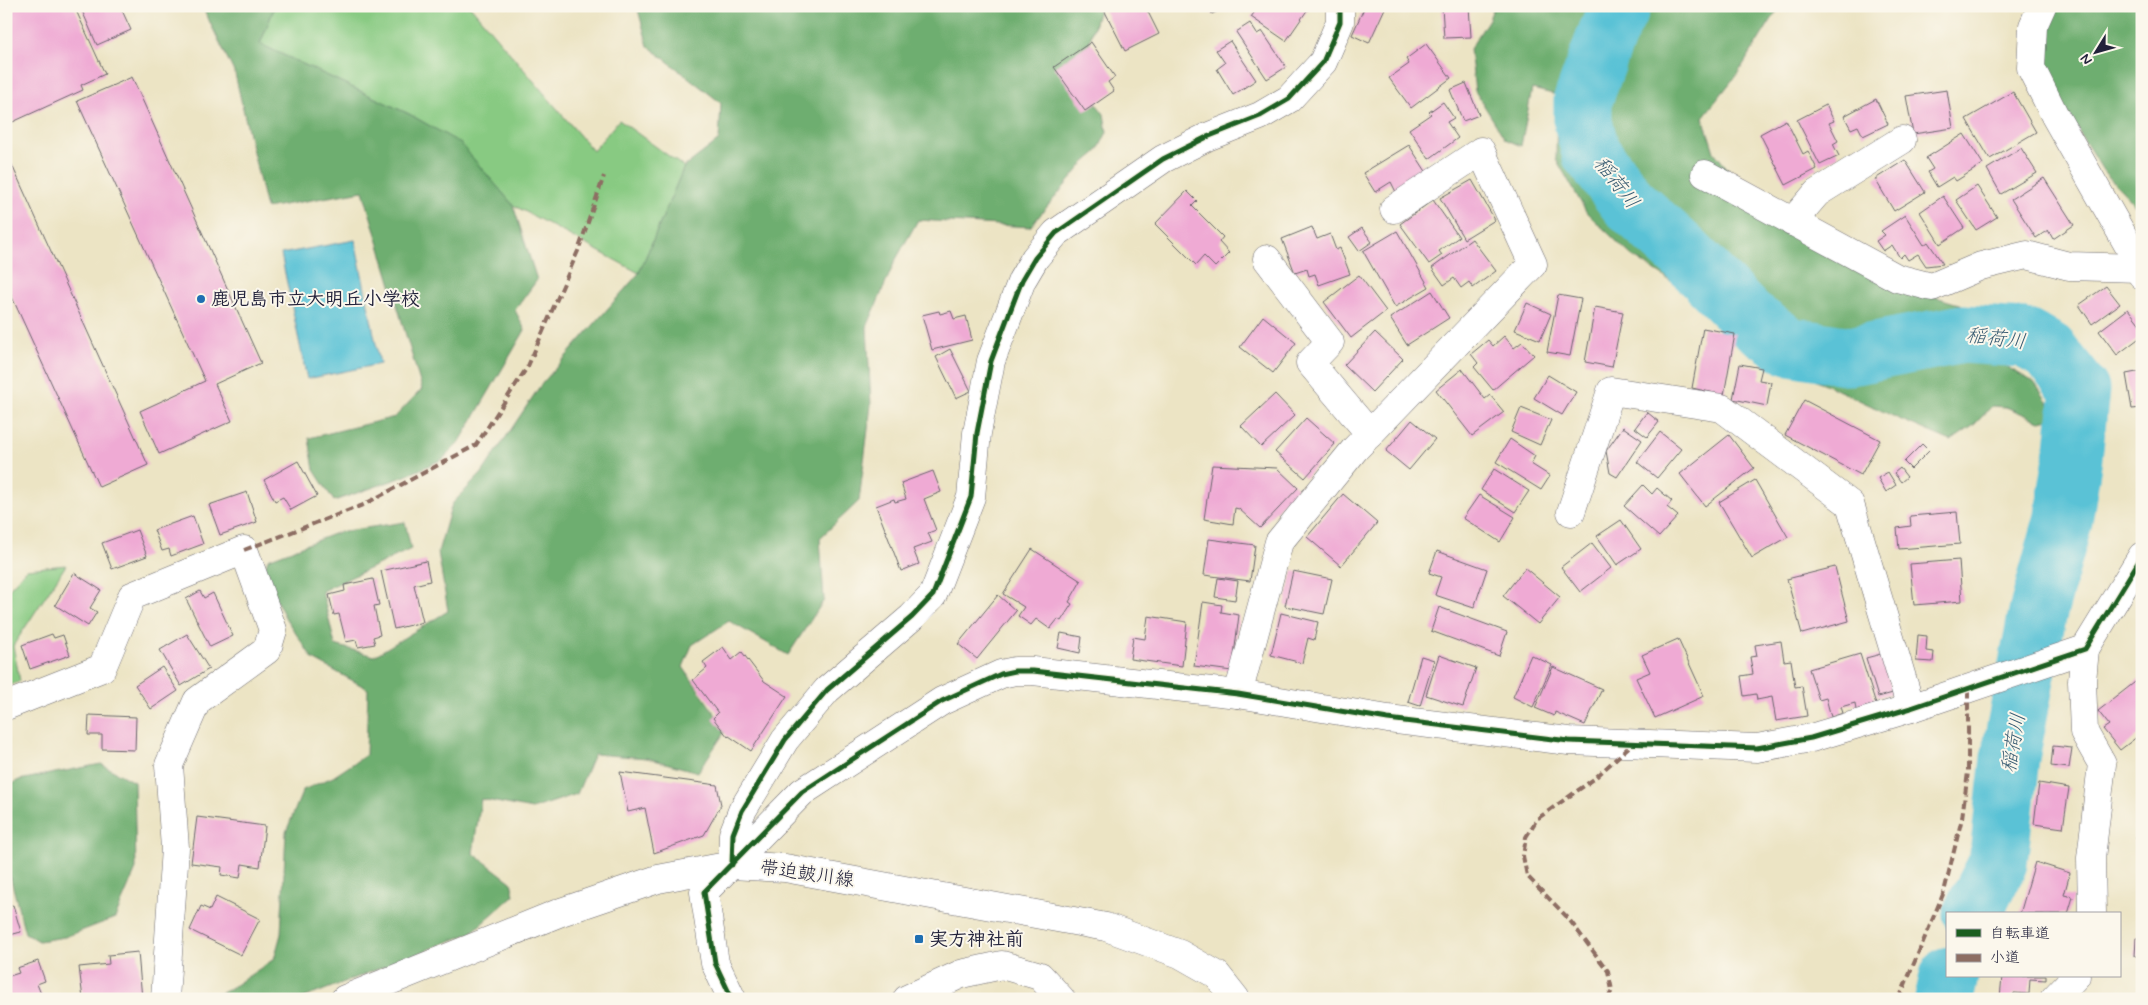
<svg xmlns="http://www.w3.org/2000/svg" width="2148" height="1005" viewBox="0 0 2148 1005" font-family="Mynerve,'Klee One',sans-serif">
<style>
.green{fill:#88ca82;stroke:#55765e}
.forest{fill:#6eae70;stroke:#486856}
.water{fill:#5ac2d6;stroke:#3e7288}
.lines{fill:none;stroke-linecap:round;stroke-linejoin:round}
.river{stroke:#5ac2d6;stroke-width:59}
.building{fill:#efaad4}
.minor-casing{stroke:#69666b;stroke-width:29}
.minor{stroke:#fff;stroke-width:28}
.quiet{stroke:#8d6e63;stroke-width:4;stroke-dasharray:8 4;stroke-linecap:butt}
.cycleway-casing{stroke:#fbf7ec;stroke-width:8}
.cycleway{stroke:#1b5e20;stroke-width:5}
.poi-dot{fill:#1f6fb2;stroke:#fbf7ec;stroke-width:2}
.labels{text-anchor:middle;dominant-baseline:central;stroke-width:4;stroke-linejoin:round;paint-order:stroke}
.poi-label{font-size:19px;font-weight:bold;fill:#22223b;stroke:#fbf7ec;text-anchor:start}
.street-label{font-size:19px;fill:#22223b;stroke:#fbf7ec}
.water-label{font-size:20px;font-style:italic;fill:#365a71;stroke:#fbf7ec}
</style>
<rect width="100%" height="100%" fill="#fbf7ec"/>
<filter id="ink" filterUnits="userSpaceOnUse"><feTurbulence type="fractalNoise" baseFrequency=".02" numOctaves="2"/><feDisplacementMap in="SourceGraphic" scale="10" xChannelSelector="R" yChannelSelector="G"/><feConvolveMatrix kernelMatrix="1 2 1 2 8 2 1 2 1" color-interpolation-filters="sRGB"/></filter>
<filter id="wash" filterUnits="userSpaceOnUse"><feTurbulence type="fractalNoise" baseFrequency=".0096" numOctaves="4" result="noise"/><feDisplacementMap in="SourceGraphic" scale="20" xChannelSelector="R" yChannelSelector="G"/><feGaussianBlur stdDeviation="1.12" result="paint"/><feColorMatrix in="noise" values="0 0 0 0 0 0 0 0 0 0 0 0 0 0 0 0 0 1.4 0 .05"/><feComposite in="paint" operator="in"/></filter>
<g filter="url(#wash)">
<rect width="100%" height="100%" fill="#ece4c4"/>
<!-- green -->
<g class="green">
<polygon points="275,6 470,6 593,151 619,120 684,167 639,273 513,205 459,143 409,114 260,44"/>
<polygon points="66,565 13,646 20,681 6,687 6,592 27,569"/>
</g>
<!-- forest -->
<g class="forest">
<polygon points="202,6 275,6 260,44 409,114 460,143 513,205 537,280 515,310 525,330 459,443 443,459 403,477 334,501 314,470 309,438 395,417 422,389 363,191 266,208 235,74"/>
<polygon points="637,6 1100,6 1082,68 1088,93 1104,114 1107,132 1097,152 1084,163 1030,227 918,220 895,261 867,327 871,405 859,501 820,538 824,600 788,655 729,621 692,645 683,667 726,730 698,772 647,758 594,754 577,794 532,809 481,799 473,853 511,882 514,895 471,933 301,999 209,999 231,988 274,959 281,934 286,832 303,790 333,777 366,755 368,689 313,659 286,619 263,574 268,559 339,532 405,522 411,549 322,591 335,645 374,656 448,611 438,552 452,504 482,473 540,386 639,273 684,167 719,140 721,103 648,46"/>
<polygon points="1494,6 1780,6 1738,73 1703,117 1714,152 1769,220 1819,252 1889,283 1962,305 1996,361 2034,382 2058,417 2040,421 2006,407 1992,406 1974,425 1951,441 1897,418 1751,349 1709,306 1631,255 1587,213 1556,159 1557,95 1532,89 1521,146 1505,139 1475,91 1470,49 1489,19"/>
<polygon points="2054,6 2142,6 2142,212 2104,172 2039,68 2041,35"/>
<polygon points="101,764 134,782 136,869 115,918 65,937 39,941 25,933 6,861 6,787 19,780"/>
</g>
<!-- water -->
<polygon class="water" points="355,240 380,364 307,379 281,254"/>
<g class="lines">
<!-- river -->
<g class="river">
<polyline points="1621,6 1607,34 1583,100 1583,122 1591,153 1628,202 1685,254 1748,318 1789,346 1850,356 1963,334 2024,338 2049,351 2080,390 2073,458 2063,521 2038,612 2010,758 1998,863 1972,914"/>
<polyline points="1944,999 1949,976"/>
</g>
</g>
<g id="blocks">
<!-- building -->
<g class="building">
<polygon points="6,6 74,6 105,74 81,85 83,90 6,125"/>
<polygon points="80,6 120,6 131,30 97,45"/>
<polygon points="1102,6 1145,6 1159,34 1125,51"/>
<polygon points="1208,6 1228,6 1212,14"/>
<polygon points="1259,6 1304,6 1308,9 1286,41 1251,17"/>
<polygon points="1365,6 1386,6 1369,43 1352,35"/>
<polygon points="1469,6 1471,37 1444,38 1442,7"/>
<polygon points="1250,23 1257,34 1262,31 1286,67 1267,79 1236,32"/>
<polygon points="1230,41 1256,80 1233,95 1217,69 1225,63 1216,50"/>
<polygon points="1091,42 1115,77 1108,82 1114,91 1085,111 1054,67"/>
<polygon points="1426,44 1451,78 1411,108 1389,78 1409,64 1406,59"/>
<polygon points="132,77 261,363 215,384 232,421 159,454 140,411 205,381 77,101"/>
<polygon points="1466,83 1479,115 1463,121 1450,90"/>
<polygon points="1947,90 1953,128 1913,134 1906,96"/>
<polygon points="2013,92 2036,132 1990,159 1966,119"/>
<polygon points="1876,99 1888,124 1863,136 1858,126 1851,129 1844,116"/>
<polygon points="1443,102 1454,118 1447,122 1458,138 1429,159 1409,129 1431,114 1429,112"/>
<polygon points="1826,105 1834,121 1829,123 1838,141 1833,144 1839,156 1820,165 1797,120"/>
<polygon points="1786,120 1803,154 1808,151 1817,169 1786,185 1760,134"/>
<polygon points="1964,134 1983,164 1956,181 1953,177 1937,187 1928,172 1933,169 1926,158"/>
<polygon points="1409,145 1427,173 1396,192 1391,182 1375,192 1363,173"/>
<polygon points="2021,148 2037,173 2001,194 1987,169"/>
<polygon points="6,152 148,465 99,487 6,284"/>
<polygon points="1905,160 1925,192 1894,211 1875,179"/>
<polygon points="2044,178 2074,225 2053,239 2048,230 2036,238 2011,199"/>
<polygon points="1472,180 1495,220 1464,239 1440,198"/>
<polygon points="1977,186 1997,217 1976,230 1956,200"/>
<polygon points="1187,191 1197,201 1192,206 1223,237 1219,242 1229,253 1215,267 1204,256 1196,265 1155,224"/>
<polygon points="1943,196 1964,228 1940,244 1920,212"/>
<polygon points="1433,200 1459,237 1439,251 1442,255 1429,264 1400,224"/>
<polygon points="1905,215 1924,245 1928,242 1943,264 1926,266 1918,254 1908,260 1904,254 1900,258 1892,245 1883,251 1876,241 1885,235 1881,231"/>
<polygon points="1312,227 1317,239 1330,234 1336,250 1340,248 1350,274 1319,285 1315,274 1309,276 1307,269 1295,273 1282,239"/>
<polygon points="1362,228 1372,242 1359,251 1349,237"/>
<polygon points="1397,231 1429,287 1395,307 1363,251"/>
<polygon points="1472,239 1496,271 1473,288 1469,282 1461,288 1454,278 1444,285 1432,268"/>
<polygon points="1359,275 1386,311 1351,338 1324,302"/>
<polygon points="2106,286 2120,304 2092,324 2079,305"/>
<polygon points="1432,291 1449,318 1407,345 1390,318"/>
<polygon points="1558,295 1581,299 1570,356 1547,352"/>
<polygon points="1527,303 1551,314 1540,340 1515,330"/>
<polygon points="1595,307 1623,312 1612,367 1585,362"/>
<polygon points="2128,309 2142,327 2142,336 2117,355 2099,331"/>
<polygon points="939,311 940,314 951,311 954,319 966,316 972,340 932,350 922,315"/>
<polygon points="1263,316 1296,343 1273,373 1240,347"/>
<polygon points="1703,328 1735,334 1724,395 1692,388"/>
<polygon points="1375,332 1403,359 1372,392 1344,365"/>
<polygon points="1504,336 1514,348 1522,342 1534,355 1493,390 1474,367 1478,363 1471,354 1488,340 1493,346"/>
<polygon points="950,349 971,391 956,398 936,357"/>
<polygon points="1740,364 1762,368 1759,380 1771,382 1767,406 1733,399"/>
<polygon points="1462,369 1485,399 1490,395 1504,412 1472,436 1436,390"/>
<polygon points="2142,371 2142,408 2132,409 2126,374"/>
<polygon points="1548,375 1576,392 1562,415 1534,398"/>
<polygon points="1275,394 1295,415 1261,447 1241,426"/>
<polygon points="1804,400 1880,440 1861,475 1785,435"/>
<polygon points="1521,408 1551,420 1540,445 1511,432"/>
<polygon points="1647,412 1659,422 1647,437 1635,428"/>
<polygon points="1306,418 1335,444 1305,478 1275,452"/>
<polygon points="1412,420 1435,439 1409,470 1386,451"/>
<polygon points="1623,427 1642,440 1617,477 1610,473 1606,451"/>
<polygon points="1660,432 1681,449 1657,478 1637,462"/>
<polygon points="1729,435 1754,468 1705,506 1680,474"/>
<polygon points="1510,439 1535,456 1531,464 1550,476 1541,490 1496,462"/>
<polygon points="1922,444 1929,451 1911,469 1904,462"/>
<polygon points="298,461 317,496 291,510 283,497 275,501 264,480"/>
<polygon points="1212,465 1277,468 1298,488 1260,528 1239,509 1235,508 1233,524 1204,519"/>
<polygon points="1900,468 1907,477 1901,482 1894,473"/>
<polygon points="1494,469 1529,491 1515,512 1481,490"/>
<polygon points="933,471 941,492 924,499 936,530 928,533 932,542 913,549 919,564 901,571 876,506 894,499 895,502 906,499 901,483"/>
<polygon points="1888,472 1896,485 1886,492 1878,478"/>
<polygon points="1755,480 1788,537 1752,558 1719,502"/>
<polygon points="1643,485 1652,494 1657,488 1672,501 1667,507 1678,516 1659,537 1624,506"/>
<polygon points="247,492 257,522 220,535 209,505"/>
<polygon points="1343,494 1377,523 1341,566 1307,537"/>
<polygon points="1479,495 1515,517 1500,542 1463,518"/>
<polygon points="1957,512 1960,544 1899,549 1897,528 1911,526 1910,516"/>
<polygon points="193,516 203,544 171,556 169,549 162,551 154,530"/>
<polygon points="1621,520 1641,549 1617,565 1597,536"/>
<polygon points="137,530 147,556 112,569 102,543"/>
<polygon points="1209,539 1255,545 1250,581 1204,575"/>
<polygon points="1592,543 1611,568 1580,592 1561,567"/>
<polygon points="1032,549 1081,581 1069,602 1072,604 1061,621 1058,619 1050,629 1036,619 1031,625 1018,616 1024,607 1003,594"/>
<polygon points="1437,551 1487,569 1474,608 1435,595 1441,577 1429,573"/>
<polygon points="1959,560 1962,601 1914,605 1910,564"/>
<polygon points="426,561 430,581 414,585 423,622 394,629 381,571"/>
<polygon points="1835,567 1849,621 1802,634 1787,579"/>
<polygon points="1525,568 1560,597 1538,624 1503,596"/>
<polygon points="1293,571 1332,579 1324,614 1285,606"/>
<polygon points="74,573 101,590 90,608 97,612 88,626 55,605"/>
<polygon points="1218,578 1238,581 1235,600 1215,597"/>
<polygon points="373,579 379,605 374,606 380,635 373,637 375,644 358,647 356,640 346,642 339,614 334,615 329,595 345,591 344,585"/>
<polygon points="200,591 204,598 213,593 233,636 210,647 186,599"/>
<polygon points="998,595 1016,611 977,659 958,644"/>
<polygon points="1203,602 1222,605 1221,612 1239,615 1232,671 1194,666"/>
<polygon points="1439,607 1507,632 1499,656 1431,631"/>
<polygon points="1281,613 1318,622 1314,640 1308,638 1302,663 1271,655"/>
<polygon points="1148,616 1187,622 1182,666 1130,659 1133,637 1145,639"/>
<polygon points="1061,633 1082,637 1080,653 1058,648"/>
<polygon points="52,634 54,638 63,635 70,655 30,669 22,645"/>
<polygon points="187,634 209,669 181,686 160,650"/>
<polygon points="1918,635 1927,636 1926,651 1934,652 1933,662 1916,661"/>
<polygon points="1678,639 1704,696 1655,718 1636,678 1650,672 1642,655"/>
<polygon points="1781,641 1784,661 1791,660 1795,687 1802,686 1807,716 1776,721 1772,697 1757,700 1756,694 1744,696 1741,676 1753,674 1750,657 1757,656 1755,645"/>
<polygon points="723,647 732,660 742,652 764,681 787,696 751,751 729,736 728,737 713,718 718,713 693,680 707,668 703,662"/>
<polygon points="1860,654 1876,704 1856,710 1855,703 1841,707 1843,713 1831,717 1826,698 1819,700 1809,669"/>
<polygon points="1881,654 1893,693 1878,697 1866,658"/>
<polygon points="1439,655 1476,668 1463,707 1426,695"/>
<polygon points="1531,655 1552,665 1533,707 1513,697"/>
<polygon points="1421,656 1434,660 1420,706 1408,702"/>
<polygon points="162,667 178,691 151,709 135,685"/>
<polygon points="1553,667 1602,689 1585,725 1555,712 1554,716 1535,708"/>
<polygon points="2139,679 2142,682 2142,733 2120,750 2103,729 2109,725 2098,711"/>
<polygon points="89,715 136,717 135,750 102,749 102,735 88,735"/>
<polygon points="2053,746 2072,748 2069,768 2051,766"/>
<polygon points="620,772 717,785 721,805 704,835 654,853 645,808 628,812"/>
<polygon points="2039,783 2069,788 2063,828 2034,824"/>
<polygon points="2141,813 2142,813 2142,839 2136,839"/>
<polygon points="197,817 265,826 260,867 242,864 240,878 221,875 222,867 191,863"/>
<polygon points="2035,862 2070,873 2064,895 2073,897 2068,914 2020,914"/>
<polygon points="216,897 260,919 241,955 190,930 201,906 210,910"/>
<polygon points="13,905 21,932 6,936 6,907"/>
<polygon points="2136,938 2142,938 2142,956 2135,956"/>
<polygon points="138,952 142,999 83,999 79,967 109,964 108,955"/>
<polygon points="38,961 45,981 37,984 43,999 9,999 6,990 6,977 19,973 17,968"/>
<polygon points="2002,976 2046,976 2046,980 2030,979 2029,994 2014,993 2013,999 2000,998"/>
</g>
</g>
</g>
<g filter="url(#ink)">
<use href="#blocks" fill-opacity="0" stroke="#69666b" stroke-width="1"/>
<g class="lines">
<!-- minor casing -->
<g class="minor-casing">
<g id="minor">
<polyline points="2042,6 2033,26 2031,68 2055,116 2131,250 2142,275"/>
<polyline points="1705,174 1897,278 1932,287 1981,266 2027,255 2069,266 2139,268"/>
<polyline points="1792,222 1817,193 1902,140"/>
<polyline points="1267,259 1330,342 1310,363 1370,434"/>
<polyline points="1571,512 1611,391 1722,408 1850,504 1911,708"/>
<polyline points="2085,649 2082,681 2084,732 2102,764 2091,858 2092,914"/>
<polyline points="1238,694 1279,542 1355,449 1533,264 1481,151 1394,209"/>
<polyline points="6,706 102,668 132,596 244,550 273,630 267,650 197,701 169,765 175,848 165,999"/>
<polyline points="732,865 733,834 742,811 785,740 827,690 912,617 933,595 971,497 977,433 991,361 1022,280 1035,258 1056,233 1163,159 1207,137 1260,116 1289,99 1323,62 1340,22 1340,6"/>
<polyline points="345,999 561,912 658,879 732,865 785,868 1106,927 1180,954 1217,975 1236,999"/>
<polyline points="732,999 715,963 704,892 802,792 942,701 1001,674 1015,671 1033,671 1238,694 1388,719 1569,741 1757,748 1811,738 1911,708 2085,649 2142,556"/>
<polyline points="907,999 961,974 1002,965 1040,976 1061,999"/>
<polyline points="2054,999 2076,976"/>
</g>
</g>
<!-- minor -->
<use href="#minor" class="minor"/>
<!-- quiet -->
<g class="quiet">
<polyline points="244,550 363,505 476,445 528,366 578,251 604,176"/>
<polyline points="1608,999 1612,990 1608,971 1568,918 1527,876 1523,856 1526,837 1537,819 1594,779 1632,744"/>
<polyline points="1899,999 1944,892 1962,818 1968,772 1968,689"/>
</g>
<!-- cycleway casing -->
<g class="cycleway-casing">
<g id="cycleway">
<polyline points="732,865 733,834 742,811 785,740 827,690 912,617 933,595 971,497 977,433 991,361 1022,280 1035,258 1056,233 1163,159 1207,137 1260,116 1289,99 1323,62 1340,22 1340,6"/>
<polyline points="732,999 715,963 704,892 802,792 942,701 1001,674 1015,671 1033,671 1238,694 1388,719 1569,741 1757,748 1811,738 1911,708 2085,649 2142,556"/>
</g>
</g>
<!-- cycleway -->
<use href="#cycleway" class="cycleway"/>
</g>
</g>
<!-- markers -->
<g class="poi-dot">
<circle cx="201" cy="299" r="5"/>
<rect x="914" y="934" width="10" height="10" rx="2.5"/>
</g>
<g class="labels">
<!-- poi labels -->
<g class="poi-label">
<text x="211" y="299">鹿児島市立大明丘小学校</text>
<text x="929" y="939">実方神社前</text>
</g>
<!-- street labels -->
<g class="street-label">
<text transform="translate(807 874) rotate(8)">帯迫皷川線</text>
</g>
<!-- water labels -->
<g class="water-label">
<text transform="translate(1616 183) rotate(52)">稲荷川</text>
<text transform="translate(1996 339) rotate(7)">稲荷川</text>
<text transform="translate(2014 743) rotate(-80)">稲荷川</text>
</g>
</g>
<!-- margin -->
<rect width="2148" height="1005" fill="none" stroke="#fbf7ec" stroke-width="25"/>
<!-- legend -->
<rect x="1946" y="912" width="175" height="65" fill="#fbf7ec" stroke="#a4a2a5"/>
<rect x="1956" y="929" width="25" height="8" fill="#1b5e20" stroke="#a4a2a5"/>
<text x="1990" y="938" font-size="15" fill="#22223b">自転車道</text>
<rect x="1956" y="954" width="25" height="8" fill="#8d6e63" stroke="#a4a2a5"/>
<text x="1990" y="962" font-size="15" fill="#22223b">小道</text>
<!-- north arrow -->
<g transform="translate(2096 52) rotate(233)" stroke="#fbf7ec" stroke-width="4" paint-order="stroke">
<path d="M0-4L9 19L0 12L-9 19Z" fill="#22223b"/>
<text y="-8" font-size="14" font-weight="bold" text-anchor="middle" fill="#22223b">N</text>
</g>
</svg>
